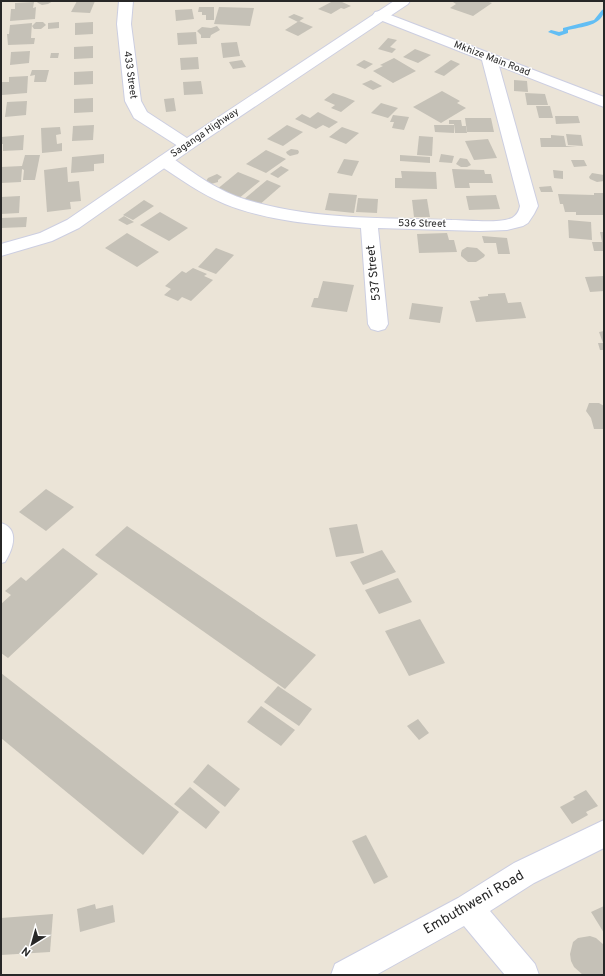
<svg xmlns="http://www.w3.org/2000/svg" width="605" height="976" viewBox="0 0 605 976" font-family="Overpass,sans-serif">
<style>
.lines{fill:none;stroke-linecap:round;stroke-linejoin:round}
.stream{fill:#62bef4;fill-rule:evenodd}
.building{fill:#c5c1b7}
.lane-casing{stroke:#cccee1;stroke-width:2}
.street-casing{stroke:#cccee1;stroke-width:2}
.secondary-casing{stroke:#cccee1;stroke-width:2}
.lane{fill:#fff;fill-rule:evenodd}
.street{fill:#fff;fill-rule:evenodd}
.secondary{fill:#fff;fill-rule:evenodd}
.labels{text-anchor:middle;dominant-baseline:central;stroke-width:3;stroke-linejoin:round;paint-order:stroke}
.far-street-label{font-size:10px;fill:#272727;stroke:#fff}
.street-label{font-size:12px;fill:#272727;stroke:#fff}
.near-street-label{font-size:14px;fill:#272727;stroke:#fff}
</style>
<rect width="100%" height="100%" fill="#ebe4d7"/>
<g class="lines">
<!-- stream -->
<path class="stream" d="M604,9c0,17 -24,18 -36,21v3l-9,3 -11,-4 3,-2 8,2 4,-1v-3l31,-8 8,-10z"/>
</g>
<!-- building -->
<g class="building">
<polygon points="36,1 53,1 48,4 42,5 38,3"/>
<polygon points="77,1 95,1 90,13 71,12"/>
<polygon points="333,1 343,1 342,2 351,6 344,9 341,8 331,14 318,9"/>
<polygon points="455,1 486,1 492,3 473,16 450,8 456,4 453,2"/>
<polygon points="34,2 33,8 36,7 35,19 10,21 11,9 15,9 15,3"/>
<polygon points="199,7 214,7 214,20 206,20 206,15 202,15 202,12 198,12"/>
<polygon points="219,7 254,8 250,26 214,24"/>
<polygon points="192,9 194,19 176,21 175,10"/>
<polygon points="294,14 304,18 298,22 288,17"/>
<polygon points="299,21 313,27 298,36 285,30"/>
<polygon points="36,22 43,22 46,25 41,29 34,29 32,26"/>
<polygon points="59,22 59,28 48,29 48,23"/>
<polygon points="93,22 93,34 75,35 75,23"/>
<polygon points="32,23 31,38 35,38 34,44 8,45 7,34 9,34 10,25"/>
<polygon points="217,26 220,30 211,35 210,38 201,38 201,35 197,31 202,27 211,28"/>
<polygon points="196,32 197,44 178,45 177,33"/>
<polygon points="388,38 397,40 390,47 396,49 392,53 378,49"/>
<polygon points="237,42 240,56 223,58 221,43"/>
<polygon points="93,46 93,58 74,59 74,47"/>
<polygon points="415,49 431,55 418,63 403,57"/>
<polygon points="30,51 29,63 10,65 11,52"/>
<polygon points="51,53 59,53 58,58 50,58"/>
<polygon points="198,57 199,69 181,70 180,58"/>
<polygon points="394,58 416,71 393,83 373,71 383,66 380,65"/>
<polygon points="242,60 246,67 233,69 229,62"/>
<polygon points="364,60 373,64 365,69 356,65"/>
<polygon points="451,60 460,64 444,76 434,72"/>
<polygon points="32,70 49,70 46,82 34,82 35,75 30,76"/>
<polygon points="93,71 93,84 74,85 74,72"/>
<polygon points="28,76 27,93 2,95 2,82 9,82 9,77"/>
<polygon points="371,80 382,86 373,90 362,84"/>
<polygon points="514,80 527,81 528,92 514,91"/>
<polygon points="201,81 203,94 184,95 183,82"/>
<polygon points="442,91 460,101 457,103 466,108 441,123 413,107"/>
<polygon points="333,93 345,97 355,101 341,112 331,108 335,105 324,100"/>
<polygon points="525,93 545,94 548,105 527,105"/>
<polygon points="93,98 93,112 74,113 74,99"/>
<polygon points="174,98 176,111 166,112 164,99"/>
<polygon points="27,101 26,115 5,117 7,102"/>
<polygon points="381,103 398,108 388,118 371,113"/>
<polygon points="536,106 550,106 553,118 539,118"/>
<polygon points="318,112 338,122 329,128 323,125 316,129 295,119 302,114 310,118"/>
<polygon points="393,115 409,117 404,130 392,128 394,122 390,122"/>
<polygon points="555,116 578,116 580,123 556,124"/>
<polygon points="465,118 491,118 494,132 467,132"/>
<polygon points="449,120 461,120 462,126 466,126 467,133 455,133 454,124 449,124"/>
<polygon points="94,125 93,140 72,141 73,126"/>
<polygon points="287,125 303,132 283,146 267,139"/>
<polygon points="434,125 454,125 454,133 435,132"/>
<polygon points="60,127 61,134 56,135 57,144 62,143 62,151 42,153 41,128"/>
<polygon points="342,127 359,133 346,144 329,137"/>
<polygon points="566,134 581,135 583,146 568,145"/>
<polygon points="24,135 23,150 3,151 3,144 1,144 1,137"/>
<polygon points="551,135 564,136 566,146 577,147 541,147 540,138 551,138"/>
<polygon points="419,136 433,137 432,156 417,155"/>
<polygon points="488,139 497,158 474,160 465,141"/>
<polygon points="291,149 298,150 299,152 298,154 290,156 287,154 286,152"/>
<polygon points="266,150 286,159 266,173 246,164"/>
<polygon points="104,154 104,163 94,164 94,171 71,173 72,157"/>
<polygon points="441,154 454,156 452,163 439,162"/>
<polygon points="25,155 40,155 35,180 23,180 24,170 22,169 21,182 1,183 1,167 22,166"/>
<polygon points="400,155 430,157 430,163 400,161"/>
<polygon points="460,158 467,159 471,165 467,167 461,167 456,164"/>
<polygon points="344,159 359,161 352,176 337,173"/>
<polygon points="571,160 584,160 587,166 574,167"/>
<polygon points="281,166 289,170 278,178 270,174"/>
<polygon points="67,167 68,182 79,181 81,201 70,202 71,209 47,212 44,170"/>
<polygon points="452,169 484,170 485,174 491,174 493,183 469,183 470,188 455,188"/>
<polygon points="553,170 563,171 563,179 554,178"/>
<polygon points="401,171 436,172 437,189 395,188 395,178 402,178"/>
<polygon points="238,172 260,181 238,199 216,190"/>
<polygon points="592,173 604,175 604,181 597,182 590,179 589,177"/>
<polygon points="217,174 222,177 218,180 218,182 211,184 206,181 208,178"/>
<polygon points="267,180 281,186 258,206 243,200"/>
<polygon points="551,186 553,192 541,192 539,187"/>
<polygon points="329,193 357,195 354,213 325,210"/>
<polygon points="594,193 604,193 604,215 576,215 576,212 565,212 563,204 560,204 558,194 594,195"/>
<polygon points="496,195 500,209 469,210 466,196"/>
<polygon points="20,196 19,213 1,214 1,197"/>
<polygon points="358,198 378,199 377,213 356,212"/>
<polygon points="427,199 430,217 414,217 412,200"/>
<polygon points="144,200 154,206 133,220 123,215"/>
<polygon points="160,212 188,228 169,241 140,225"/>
<polygon points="124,216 134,222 127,225 118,220"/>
<polygon points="27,217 26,227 1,228 1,218"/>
<polygon points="568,220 591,222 592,240 569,238"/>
<polygon points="600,232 604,232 604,251 594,251 592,242 602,242"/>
<polygon points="127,233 159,252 137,267 105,248"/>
<polygon points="447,233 449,240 454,240 457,252 419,253 417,234"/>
<polygon points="482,236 507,238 510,254 498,254 496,243 484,243"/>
<polygon points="467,247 477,248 485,255 484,257 476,262 468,262 461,256 461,253 462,250"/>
<polygon points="216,248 234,255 216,274 198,267"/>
<polygon points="193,268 207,274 204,276 213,280 191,301 182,297 178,301 164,295 171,289 165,286 182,271 186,273"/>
<polygon points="604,276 604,291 590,292 585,277"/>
<polygon points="323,281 354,285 347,312 311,307 314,298 318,298"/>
<polygon points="505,293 508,303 521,302 526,318 476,322 470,301 480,300 478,297 488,296 488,294"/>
<polygon points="412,303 443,307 440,323 409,319"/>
<polygon points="604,331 604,350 600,350 598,343 603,343 599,332"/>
<polygon points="589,403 599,403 604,406 604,429 594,429 591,418 586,411"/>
<polygon points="46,489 74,507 46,531 19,512"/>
<polygon points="357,524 364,553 336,557 329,528"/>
<polygon points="127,526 316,655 285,689 95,555"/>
<polygon points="63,548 98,574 8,658 1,653 1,604 11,595 5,591 21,577 26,581"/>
<polygon points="382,550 396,572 363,585 350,562"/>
<polygon points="398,578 412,602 379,614 365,590"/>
<polygon points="420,619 445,663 409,676 385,631"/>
<polygon points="1,673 179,812 143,855 1,738"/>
<polygon points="278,686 312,709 299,726 264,702"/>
<polygon points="261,706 295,730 281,746 247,722"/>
<polygon points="418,719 429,733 419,740 407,726"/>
<polygon points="208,764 240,789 225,807 193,782"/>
<polygon points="190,787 220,812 206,829 174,804"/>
<polygon points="586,790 598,806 586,812 588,815 572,824 560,807 575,799 573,797"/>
<polygon points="366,835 388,877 374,884 352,841"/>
<polygon points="95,904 96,909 113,905 115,922 80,932 77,909"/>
<polygon points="604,906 604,933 591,912"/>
<polygon points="53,914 50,952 1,955 1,918"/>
<polygon points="590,936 596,938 604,945 603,975 583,975 574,967 571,961 570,954 573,942 578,938"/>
</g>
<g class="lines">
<!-- lane casing -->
<g class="lane-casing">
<path id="lane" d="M1,523c19,6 12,26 4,39l-4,1z"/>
</g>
<!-- street casing -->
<g class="street-casing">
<g id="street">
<polygon points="119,1 133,1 131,24 141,101 147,112 193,142 195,145 193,148 187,150 181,148 134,118 125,101 117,24"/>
<path d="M380,11l224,86v10l-105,-41 39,140 -4,8 -6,9 -5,3 -16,4 -27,1 -102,-3 10,96 -3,5 -7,2 -7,-2 -3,-5 -7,-96c-45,-3 -94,-7 -136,-24 -24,-10 -45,-25 -66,-39l-2,-4 2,-4 6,-1 6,1c24,17 48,35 76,43 65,20 137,18 205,20 16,0 45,4 60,-2 5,-3 7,-7 8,-12l-38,-146 -107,-42 -2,-3 2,-3z"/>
<polygon points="604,820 604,848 534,883 490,911 535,964 539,975 505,975 464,926 376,975 331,975 335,964 458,898 514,863"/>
</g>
</g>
<!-- secondary casing -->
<g class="secondary-casing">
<polygon id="secondary" points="394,1 410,1 408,4 193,148 79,228 52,241 1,256 1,244 40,233 67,220 181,142"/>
</g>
<!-- lane -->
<use href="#lane" class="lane"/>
<!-- street -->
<use href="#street" class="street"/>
<!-- secondary -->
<use href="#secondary" class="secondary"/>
</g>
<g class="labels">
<!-- far-street labels -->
<g class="far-street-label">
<text transform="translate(492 59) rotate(21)">Mkhize Main Road</text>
<text transform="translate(130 75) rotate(82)">433 Street</text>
<text transform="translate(205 133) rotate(-34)">Saganga Highway</text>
<text transform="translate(422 224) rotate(1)">536 Street</text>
</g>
<!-- street labels -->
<g class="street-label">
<text transform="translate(374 273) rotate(-96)">537 Street</text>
</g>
<!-- near-street labels -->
<g class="near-street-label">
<text transform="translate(474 903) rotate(-30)">Embuthweni Road</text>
</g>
</g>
<!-- border -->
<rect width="605" height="976" fill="none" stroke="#272727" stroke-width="4"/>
<!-- north arrow -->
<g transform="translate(32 944) rotate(217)" stroke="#ffffff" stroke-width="3" paint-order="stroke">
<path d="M0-3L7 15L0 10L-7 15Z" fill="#272727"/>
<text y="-6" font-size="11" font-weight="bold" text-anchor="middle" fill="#272727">N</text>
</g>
</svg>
